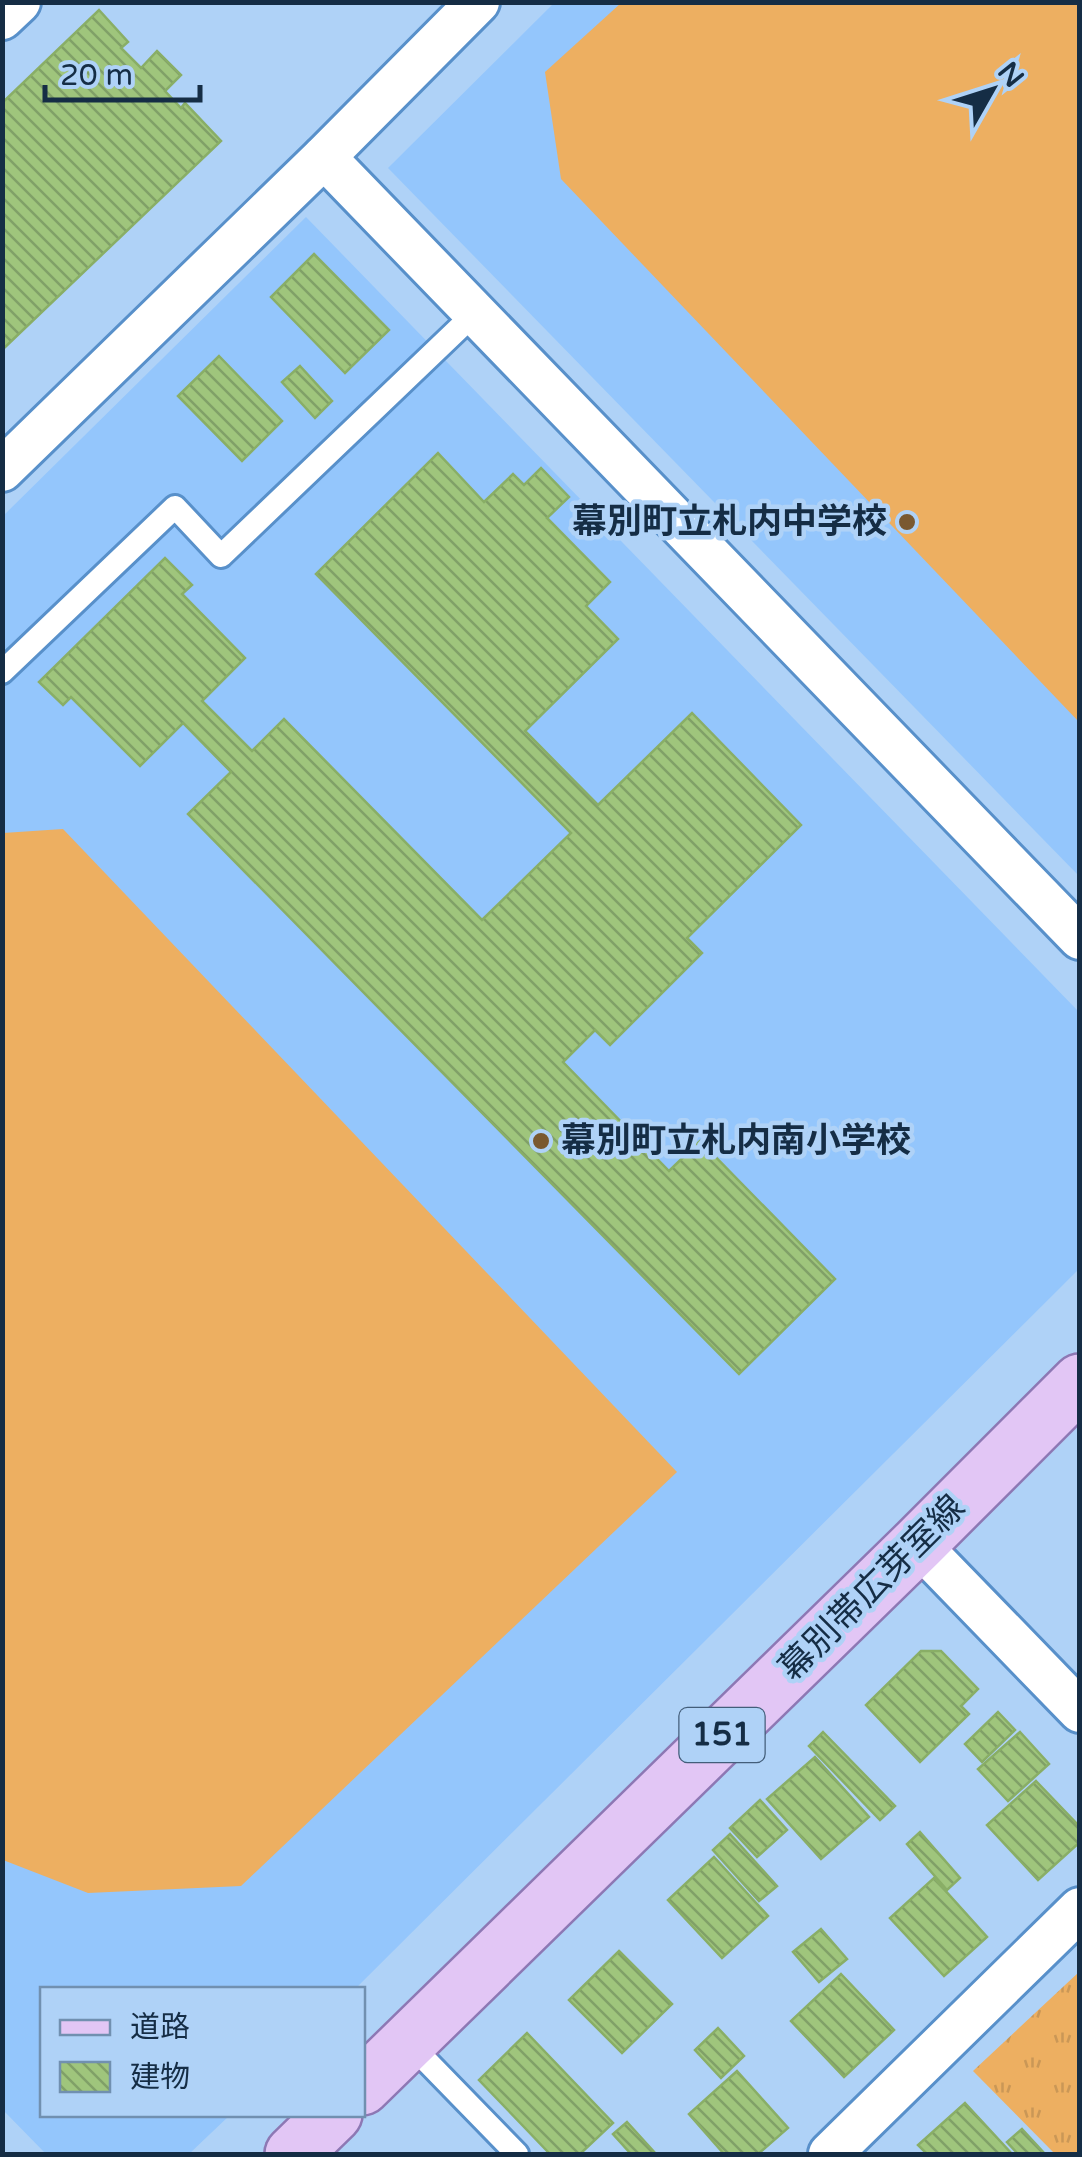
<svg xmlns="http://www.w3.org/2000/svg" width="1082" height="2157" viewBox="0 0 1082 2157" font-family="'Varela Round','Noto Sans JP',sans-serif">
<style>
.built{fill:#94c6fc}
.grass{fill:#edaf61}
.park{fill:url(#park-tufts)}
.building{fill:url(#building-back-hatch);stroke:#89ae66;stroke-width:2.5}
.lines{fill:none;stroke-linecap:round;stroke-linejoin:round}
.service-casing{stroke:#5890ca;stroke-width:28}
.minor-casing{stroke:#5890ca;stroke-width:48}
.primary-casing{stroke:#8d78b4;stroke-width:60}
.service{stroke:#fff;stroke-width:22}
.minor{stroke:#fff;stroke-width:42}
.primary{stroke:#e2c6f5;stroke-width:55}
.poi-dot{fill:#7a5930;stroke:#afd2f7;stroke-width:4}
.labels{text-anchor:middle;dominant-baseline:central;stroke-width:9;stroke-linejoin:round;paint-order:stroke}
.shield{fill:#afd2f7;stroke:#435e7a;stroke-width:2.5}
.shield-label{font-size:32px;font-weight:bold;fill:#152d45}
.poi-label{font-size:35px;font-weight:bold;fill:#152d45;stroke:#afd2f7;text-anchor:end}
.street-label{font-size:35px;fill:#152d45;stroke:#afd2f7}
</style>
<defs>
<pattern id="park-tufts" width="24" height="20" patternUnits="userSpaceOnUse" patternTransform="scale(2.5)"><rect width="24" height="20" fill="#edaf61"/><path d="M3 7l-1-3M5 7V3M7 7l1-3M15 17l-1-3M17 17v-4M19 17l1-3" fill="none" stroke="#ca9756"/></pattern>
<pattern id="building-back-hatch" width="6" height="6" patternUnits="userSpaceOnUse" patternTransform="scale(2.5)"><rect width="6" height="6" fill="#9fc57c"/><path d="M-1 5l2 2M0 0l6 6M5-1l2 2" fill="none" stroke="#80a067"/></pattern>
</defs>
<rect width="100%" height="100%" fill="#afd2f7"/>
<!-- built -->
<g class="built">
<polygon points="554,3 1079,3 1079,876 388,168"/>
<polygon points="306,217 1079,1012 1079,1269 355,1989 42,1990 42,2114 230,2115 189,2154 46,2154 3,2110 3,516"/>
</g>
<!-- grass -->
<g class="grass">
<polygon points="621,3 1079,3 1079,722 561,179 545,72"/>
<polygon points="63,829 677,1472 241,1886 88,1893 3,1860 3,833"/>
</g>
<!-- park -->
<polygon class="park" points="1079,1972 1079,2154 1055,2154 973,2071"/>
<!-- building -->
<g class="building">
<polygon points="99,10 128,42 121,48 141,68 157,51 181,75 165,91 181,108 185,103 221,141 2,350 2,103"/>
<polygon points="314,254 389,330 345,373 271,297"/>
<polygon points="219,356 282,421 242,461 178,396"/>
<polygon points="300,366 332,401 315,418 282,382"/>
<polygon points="438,453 484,502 513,474 524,485 541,468 569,497 547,518 610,582 586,606 618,639 525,731 598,805 692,713 801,825 687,938 702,953 610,1045 595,1030 563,1062 669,1171 700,1141 835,1279 739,1374 188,814 231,772 183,723 140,766 71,697 63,705 39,682 165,558 192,585 182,594 245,658 202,701 252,751 284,719 482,920 571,833 316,574"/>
<polygon points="921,1651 941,1651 978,1689 961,1706 969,1714 920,1762 866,1705"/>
<polygon points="998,1712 1015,1730 982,1762 965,1744"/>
<polygon points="823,1732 895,1806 880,1820 809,1746"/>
<polygon points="1020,1732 1049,1764 1008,1801 978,1769"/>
<polygon points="815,1757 869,1817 821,1859 767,1799"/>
<polygon points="1036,1781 1080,1827 1080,1842 1038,1880 987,1825"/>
<polygon points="760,1800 787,1830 757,1857 730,1828"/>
<polygon points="920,1832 960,1878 947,1890 907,1844"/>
<polygon points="730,1834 777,1886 759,1901 713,1850"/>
<polygon points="714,1857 768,1916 722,1958 668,1900"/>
<polygon points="934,1878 987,1937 944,1976 890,1918"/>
<polygon points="821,1929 847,1959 819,1982 793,1952"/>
<polygon points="619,1951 672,2004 622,2053 569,2000"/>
<polygon points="841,1974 894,2030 844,2077 791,2021"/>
<polygon points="718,2028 744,2056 721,2078 695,2050"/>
<polygon points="527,2033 613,2123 580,2154 550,2154 479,2080"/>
<polygon points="737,2071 788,2128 758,2154 724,2154 689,2114"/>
<polygon points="965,2103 1012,2154 927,2154 918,2145"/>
<polygon points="627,2122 656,2154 631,2154 613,2134"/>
<polygon points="1022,2129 1045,2154 1018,2154 1007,2142"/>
</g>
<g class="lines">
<!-- service casing -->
<g class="service-casing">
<g id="service">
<polyline points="2,672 175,507 221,556 475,313"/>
<polyline points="408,2042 517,2154"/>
</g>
</g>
<!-- minor casing -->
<g class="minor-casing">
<g id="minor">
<polyline points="2,18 19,2"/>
<polyline points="324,157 1080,938"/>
<polyline points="2,470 324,157 478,2"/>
<polyline points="918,1544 1080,1711"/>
<polyline points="830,2154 1080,1909"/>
</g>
</g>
<!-- primary casing -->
<g class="primary-casing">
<g id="primary">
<polyline points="362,2087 918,1544 1080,1382"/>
<polyline points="293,2154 334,2114"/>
</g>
</g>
<!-- service -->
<use href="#service" class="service"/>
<!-- minor -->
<use href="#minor" class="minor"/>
<!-- primary -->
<use href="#primary" class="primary"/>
</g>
<!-- markers -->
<g class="poi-dot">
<circle cx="907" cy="522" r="10"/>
<circle cx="541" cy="1141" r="10"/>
</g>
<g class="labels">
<!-- shield labels -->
<rect class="shield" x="679.5" y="1708" width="85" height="54" rx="8"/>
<g class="shield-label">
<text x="722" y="1735">151</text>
</g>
<!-- poi labels -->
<g class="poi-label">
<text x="887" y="522">幕別町立札内中学校</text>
<text x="561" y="1141" text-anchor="start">幕別町立札内南小学校</text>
</g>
<!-- street labels -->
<g class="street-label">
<text transform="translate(872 1588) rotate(-45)">幕別帯広芽室線</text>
</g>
</g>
<!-- border -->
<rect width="1082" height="2157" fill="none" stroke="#152d45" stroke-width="10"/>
<!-- legend -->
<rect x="40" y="1987" width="325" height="130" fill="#afd2f7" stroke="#7190b0" stroke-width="2.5"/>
<rect x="60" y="2020" width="50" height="15" fill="#e2c6f5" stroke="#7190b0" stroke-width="2.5"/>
<text x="130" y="2037" font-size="30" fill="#152d45">道路</text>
<rect x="60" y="2062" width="50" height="30" fill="url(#building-back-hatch)" stroke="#7190b0" stroke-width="2.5"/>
<text x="130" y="2087" font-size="30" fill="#152d45">建物</text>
<!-- north arrow -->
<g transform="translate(992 90) rotate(51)" stroke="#afd2f7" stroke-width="8" paint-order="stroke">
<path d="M0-8L18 38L0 25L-18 38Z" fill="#152d45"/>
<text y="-15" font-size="28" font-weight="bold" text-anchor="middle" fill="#152d45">N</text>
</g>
<!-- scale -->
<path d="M45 85v15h155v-15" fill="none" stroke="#152d45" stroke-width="5"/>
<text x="60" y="85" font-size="30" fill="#152d45" stroke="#afd2f7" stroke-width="8" paint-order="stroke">20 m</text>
</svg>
